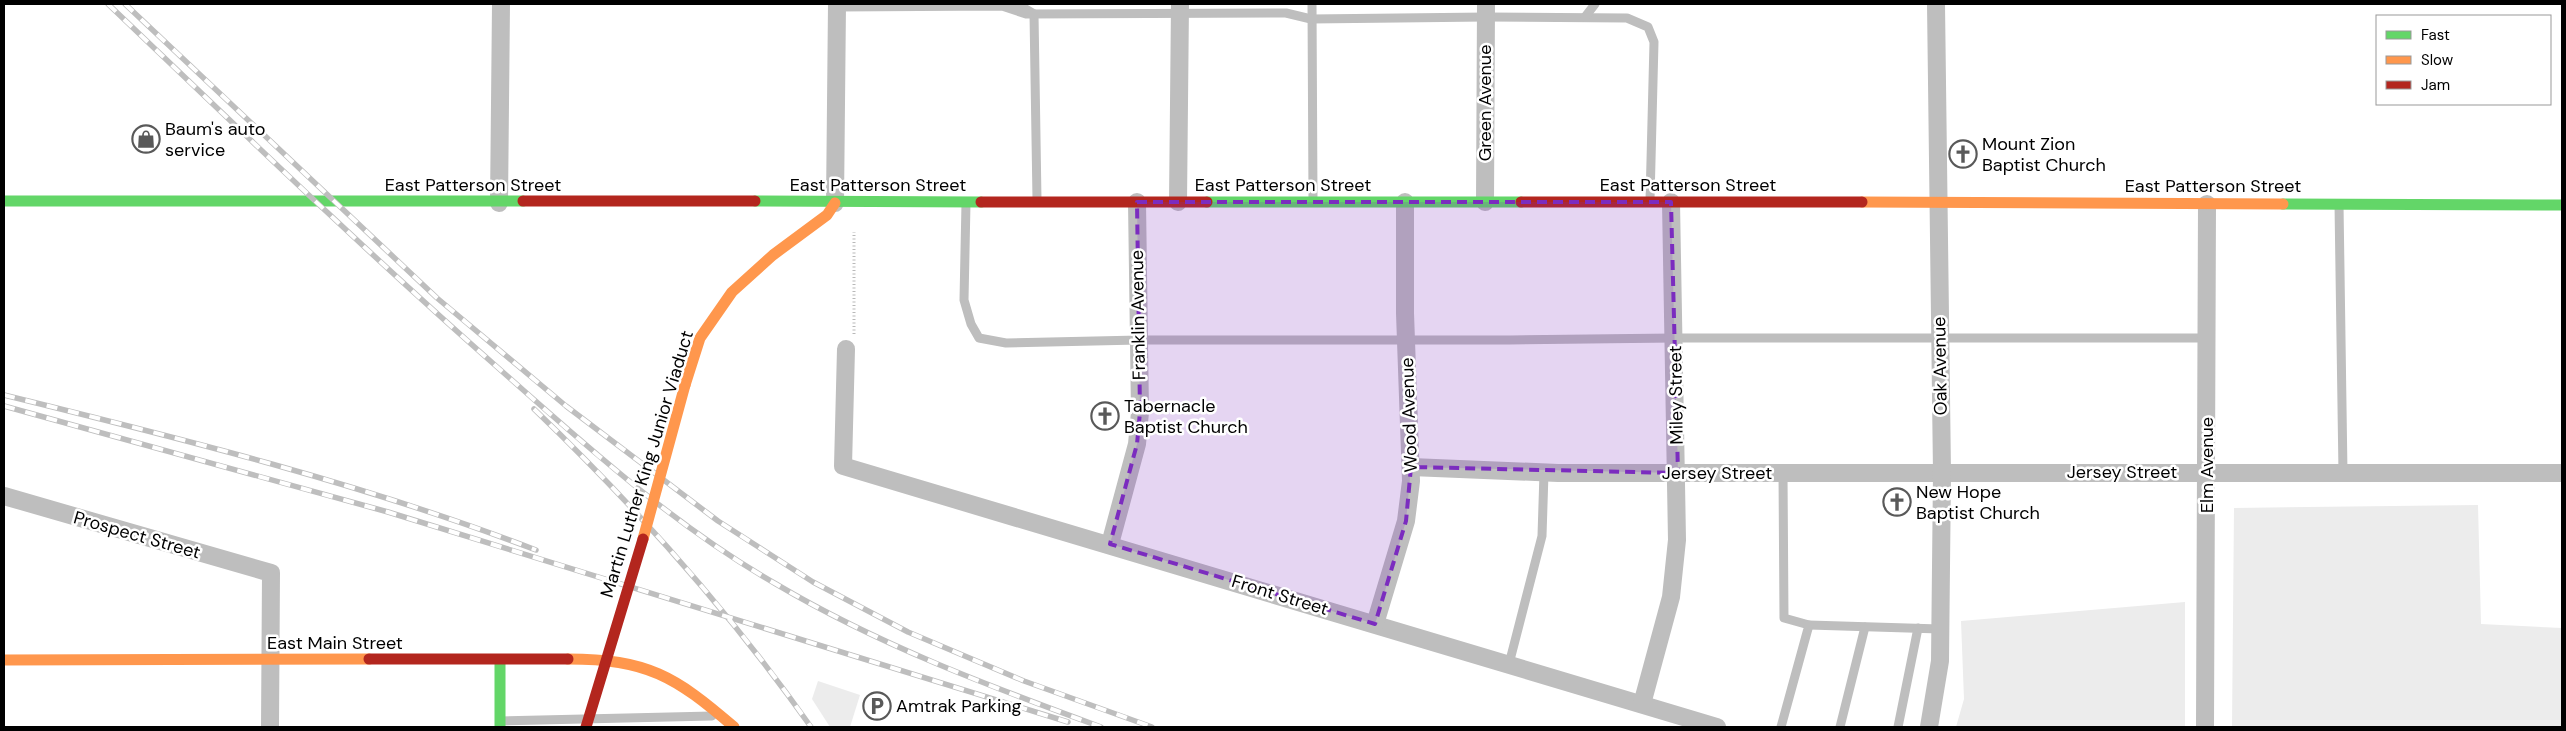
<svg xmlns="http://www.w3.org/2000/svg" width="2566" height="731" viewBox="0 0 2566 731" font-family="'DM Sans',sans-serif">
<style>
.green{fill:#ececec}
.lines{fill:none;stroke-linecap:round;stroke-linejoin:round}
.path{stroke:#b9b9b9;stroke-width:3;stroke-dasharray:1 2.5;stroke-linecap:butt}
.lane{stroke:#bebebe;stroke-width:9}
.street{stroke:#bebebe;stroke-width:18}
.fast{stroke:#63d668;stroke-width:11}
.slow{stroke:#ff974d;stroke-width:11}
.jam{stroke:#b3261e;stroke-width:11}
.rail-casing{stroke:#bebebe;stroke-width:5.5}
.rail{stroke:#fff;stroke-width:4;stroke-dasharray:11;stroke-linecap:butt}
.slow-bridge{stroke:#ff974d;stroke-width:11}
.jam-bridge{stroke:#b3261e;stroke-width:11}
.marked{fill:#7b2cbf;fill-opacity:0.2;stroke:#7b2cbf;stroke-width:4;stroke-dasharray:10 6;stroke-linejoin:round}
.labels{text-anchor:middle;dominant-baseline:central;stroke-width:5;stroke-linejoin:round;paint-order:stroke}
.street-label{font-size:18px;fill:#000;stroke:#fff}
.poi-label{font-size:18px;fill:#000;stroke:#fff;text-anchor:start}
</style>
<rect width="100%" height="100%" fill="#fff"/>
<!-- green -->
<g class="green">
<polygon points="2478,505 2481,624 2562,628 2562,727 2232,727 2234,508"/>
<polygon points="2185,602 2185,727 1956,727 1964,699 1961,621"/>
<polygon points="818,681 860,695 850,727 830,727 812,699"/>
</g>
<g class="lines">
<!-- path -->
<polyline class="path" points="854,334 854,232"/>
<!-- lane -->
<g class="lane">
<polyline points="1017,4 1034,14 1037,200"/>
<polyline points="1312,4 1313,201"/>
<polyline points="837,7 1002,6 1026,14 1286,13 1311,19 1486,17 1627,18 1648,27 1654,42 1650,200"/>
<polyline points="1585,17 1595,4"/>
<polyline points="966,203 964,300 971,324 979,338 1006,343 1139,340 1510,340 1674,338 2207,338"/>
<polyline points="2339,204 2343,473"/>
<polyline points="1809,625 1940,629"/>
<polyline points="1509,664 1542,536 1544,473"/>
<polyline points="500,721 712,716"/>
<polyline points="1781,727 1809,625 1784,618 1783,473"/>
<polyline points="1840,727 1865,627"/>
<polyline points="1898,727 1918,628"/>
</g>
<!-- street -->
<g class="street">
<polyline points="1178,202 1180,4"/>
<polyline points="1485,202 1486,4"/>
<polyline points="499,203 501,4"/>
<polyline points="835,203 837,4"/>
<polyline points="846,349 843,466 1717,727"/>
<polyline points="1411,467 1558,473 2562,473"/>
<polyline points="4,496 271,573 270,727"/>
<polyline points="1110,544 1137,444 1140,412 1137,202"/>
<polyline points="1375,624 1406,521 1411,481 1405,313 1405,202"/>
<polyline points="1642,704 1671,597 1677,540 1671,202"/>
<polyline points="1929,727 1940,661 1942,473 1936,4"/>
<polyline points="2205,727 2207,204"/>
</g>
<!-- fast -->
<g class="fast">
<polyline points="4,201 523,201"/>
<polyline points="755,201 981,202"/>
<polyline points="1207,202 1521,202"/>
<polyline points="2283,204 2562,205"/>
<polyline points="500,660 500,727"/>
</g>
<!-- slow -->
<g class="slow">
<polyline points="1862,202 2283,204"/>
<polyline points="685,385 700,338 732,292 773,255 827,215 835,203"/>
<path d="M568,659c79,0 107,17 166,68"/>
<polyline points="4,660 369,659"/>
</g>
<!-- jam -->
<g class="jam">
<polyline points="523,201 755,201"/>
<polyline points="981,202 1207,202"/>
<polyline points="1521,202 1862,202"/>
<polyline points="369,659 568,659"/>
</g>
<!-- rail casing -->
<g class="rail-casing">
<g id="rail">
<path d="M108,4c128,122 255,245 388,362 88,78 177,159 280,218 103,61 213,102 325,143"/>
<polyline points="125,4 437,298 566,406 718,521 813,582 908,632 1024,681 1152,727"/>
<path d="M4,395c179,44 360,89 532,155"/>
<polyline points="4,406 388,512 1068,722"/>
<path d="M534,409c102,98 196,203 277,318"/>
</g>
</g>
<!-- rail -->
<use href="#rail" class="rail"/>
<!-- slow-bridge -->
<polyline class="slow-bridge" points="643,539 685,385"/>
<!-- jam-bridge -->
<polyline class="jam-bridge" points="586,727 643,539"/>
</g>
<!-- marked area -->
<path class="marked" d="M1137,202h534l7,271 -267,-6 -5,54 -31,103 -265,-80 27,-100 3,-32z"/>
<!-- icons -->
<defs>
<g id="shop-ring" transform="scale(1.4375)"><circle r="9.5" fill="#fff" stroke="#595959" stroke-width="1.5"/><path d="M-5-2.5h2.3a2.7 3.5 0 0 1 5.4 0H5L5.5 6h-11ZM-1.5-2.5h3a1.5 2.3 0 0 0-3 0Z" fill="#595959"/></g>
<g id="church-ring" transform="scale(1.4375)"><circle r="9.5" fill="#fff" stroke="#595959" stroke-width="1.5"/><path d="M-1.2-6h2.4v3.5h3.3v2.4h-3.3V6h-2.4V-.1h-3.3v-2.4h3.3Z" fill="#595959"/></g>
<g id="parking-ring" transform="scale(1.4375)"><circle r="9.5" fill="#fff" stroke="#595959" stroke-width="1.5"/><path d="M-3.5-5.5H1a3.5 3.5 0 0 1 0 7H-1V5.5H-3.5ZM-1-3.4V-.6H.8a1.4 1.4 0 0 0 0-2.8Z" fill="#595959"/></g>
</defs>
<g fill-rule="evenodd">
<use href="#shop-ring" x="146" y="139"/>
<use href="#church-ring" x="1963" y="154"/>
<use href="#church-ring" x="1105" y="416"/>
<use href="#church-ring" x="1897" y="502"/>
<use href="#parking-ring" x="877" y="706"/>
</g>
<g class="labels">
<!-- street labels -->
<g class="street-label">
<text transform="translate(1485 103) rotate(-90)">Green Avenue</text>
<text x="473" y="185">East Patterson Street</text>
<text x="878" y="185">East Patterson Street</text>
<text x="1283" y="185">East Patterson Street</text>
<text x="1688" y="185">East Patterson Street</text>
<text x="2213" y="186">East Patterson Street</text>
<text transform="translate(1138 315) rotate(-91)">Franklin Avenue</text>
<text transform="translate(1940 366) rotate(-91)">Oak Avenue</text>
<text transform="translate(1676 395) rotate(-91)">Miley Street</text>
<text transform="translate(1409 415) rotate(-92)">Wood Avenue</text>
<text transform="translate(647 464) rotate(-73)">Martin Luther King Junior Viaduct</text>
<text transform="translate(2207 465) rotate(-90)">Elm Avenue</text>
<text x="2122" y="472">Jersey Street</text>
<text x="1717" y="473">Jersey Street</text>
<text transform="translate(137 535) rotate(16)">Prospect Street</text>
<text transform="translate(1280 595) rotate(17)">Front Street</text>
<text x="335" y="643">East Main Street</text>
</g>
<!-- poi labels -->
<g class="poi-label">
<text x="165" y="129">Baum's auto<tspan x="165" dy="21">service</tspan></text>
<text x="1982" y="144">Mount Zion<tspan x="1982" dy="21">Baptist Church</tspan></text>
<text x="1124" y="406">Tabernacle<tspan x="1124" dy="21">Baptist Church</tspan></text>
<text x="1916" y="492">New Hope<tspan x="1916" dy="21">Baptist Church</tspan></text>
<text x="896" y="706">Amtrak Parking</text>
</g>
</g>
<!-- border -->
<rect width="2566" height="731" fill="none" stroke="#000000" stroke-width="10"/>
<!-- legend -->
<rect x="2376" y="15" width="175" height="90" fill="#ffffff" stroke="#999999"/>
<rect x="2386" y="31" width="25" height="8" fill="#63d668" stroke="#999999"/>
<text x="2421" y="40" font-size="15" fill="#000000">Fast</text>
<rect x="2386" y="56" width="25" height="8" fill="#ff974d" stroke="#999999"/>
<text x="2421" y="65" font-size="15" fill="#000000">Slow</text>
<rect x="2386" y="81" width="25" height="8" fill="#b3261e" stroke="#999999"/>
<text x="2421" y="90" font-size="15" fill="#000000">Jam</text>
</svg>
